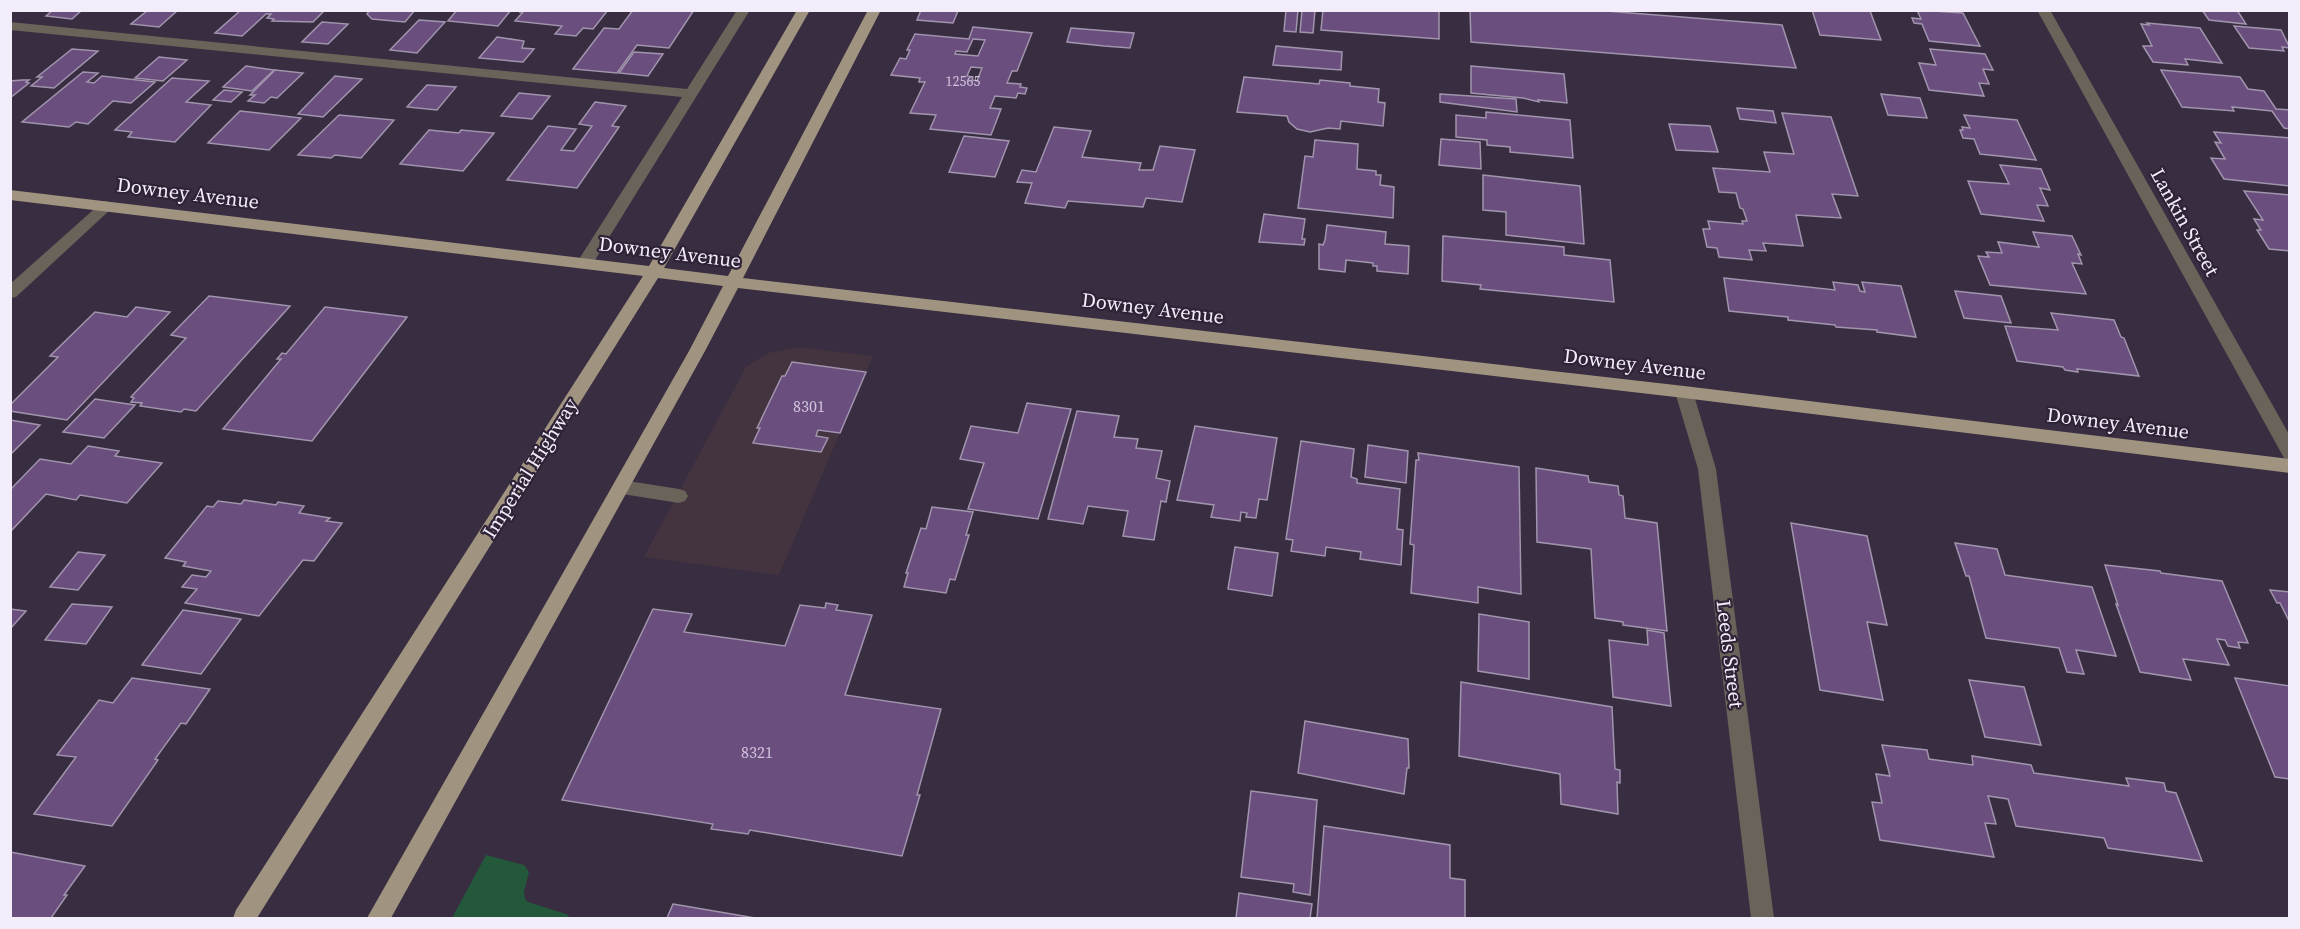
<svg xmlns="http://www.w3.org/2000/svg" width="2300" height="929" viewBox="0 0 2300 929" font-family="'Source Serif 4',serif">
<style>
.commercial{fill:#44343f}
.green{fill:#24583b}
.building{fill:#6a4e7e;stroke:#a194ad;stroke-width:1.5;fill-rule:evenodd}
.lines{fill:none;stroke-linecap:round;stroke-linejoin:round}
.minor{fill:#6a6359;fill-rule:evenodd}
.major{fill:#a0937f;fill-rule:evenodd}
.labels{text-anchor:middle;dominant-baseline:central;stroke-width:4.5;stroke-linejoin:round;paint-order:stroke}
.far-number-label{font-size:14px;fill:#d1c4db}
.number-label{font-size:16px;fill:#d1c4db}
.street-label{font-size:20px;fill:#f3ecfa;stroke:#2e2337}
</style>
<rect width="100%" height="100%" fill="#382d41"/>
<!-- commercial -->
<polygon class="commercial" points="798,347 873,356 779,575 644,557 746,367 768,353"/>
<!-- green -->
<polygon class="green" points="486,855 524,865 529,872 524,892 525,899 528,902 566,914 571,918 452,918"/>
<!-- building -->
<g class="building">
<polygon points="53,10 82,10 72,19 46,16"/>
<polygon points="148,10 178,10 159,27 131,24"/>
<polygon points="241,10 325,10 313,22 272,21 274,19 267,18 271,14 266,14 242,36 215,33"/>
<polygon points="370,10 415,10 405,22 372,19 367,14"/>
<polygon points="457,10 511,10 498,26 448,21"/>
<polygon points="521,10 608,10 593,29 583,28 576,36 555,34 562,26 515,21 523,12 520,12"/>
<polygon points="633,10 694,10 669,48 637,45 617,73 573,69 604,28 619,29"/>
<polygon points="921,10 955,10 958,11 953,23 917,20"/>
<polygon points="1286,10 1298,10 1296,32 1284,31"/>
<polygon points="1302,10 1315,10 1313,33 1300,32"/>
<polygon points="1323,10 1439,10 1439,39 1321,30"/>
<polygon points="1470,10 1593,10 1782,25 1796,68 1471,42"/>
<polygon points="1812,10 1883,10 1870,11 1881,40 1820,35"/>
<polygon points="1917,10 1963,13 1980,46 1929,41 1922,24 1914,23 1912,18 1921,19"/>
<polygon points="2202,10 2237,10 2246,24 2209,20"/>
<polygon points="419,20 445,22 417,53 390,50"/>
<polygon points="322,22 348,24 328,44 302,42"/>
<polygon points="2147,23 2200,28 2222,63 2185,59 2188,65 2153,62 2143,46 2152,46 2141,24 2149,25"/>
<polygon points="2234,26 2281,30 2290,48 2282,47 2284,51 2249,48"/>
<path d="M973,27l59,6 -15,38h-5l-5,12 14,1 -1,3 7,1 -2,6 -7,-1 -2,5 -21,-2 -5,12 11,1 -10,26 -61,-6 6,-14 -26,-2 15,-31h-6l1,-4 -29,-3 9,-17 6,1 4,-9h-3l8,-16 54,5zM973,39l12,1 -7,16 -23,-2 1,-3 11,1zM971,67l11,1 -5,13 -5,-1 1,-3 -6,-1z"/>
<polygon points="1071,28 1108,31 1134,33 1130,48 1104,46 1067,42"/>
<polygon points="497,37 524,41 522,48 534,49 523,62 479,58"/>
<polygon points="1276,46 1342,52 1341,70 1273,65"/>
<polygon points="72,49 98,51 54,88 31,86 42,77 37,77"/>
<polygon points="1930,49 1985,54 1993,70 1983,69 1989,84 1979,83 1984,96 1929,90 1919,63 1936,65"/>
<polygon points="634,52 663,54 648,76 619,73"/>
<polygon points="159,57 187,60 163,81 135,78"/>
<polygon points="246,66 274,70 252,91 223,87"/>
<polygon points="1471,66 1564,74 1567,103 1538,100 1539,102 1523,98 1471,93"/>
<polygon points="275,70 303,73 277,98 271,97 264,103 248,101 255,95 250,95"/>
<polygon points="2161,70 2240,77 2248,89 2264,91 2276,109 2290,110 2290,129 2284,128 2272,111 2232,107 2234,111 2182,107"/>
<polygon points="83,72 98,73 87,82 94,83 102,76 155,82 131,103 113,101 88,124 76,122 69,127 22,122"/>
<polygon points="335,76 362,79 323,117 298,114"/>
<polygon points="1244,77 1319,84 1320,80 1350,83 1350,86 1379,89 1378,102 1385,103 1383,126 1341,121 1340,129 1328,128 1310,132 1297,129 1289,122 1287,116 1237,112"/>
<polygon points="172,78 209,81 186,102 211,105 175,142 128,137 132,132 115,130"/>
<polygon points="22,80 29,80 26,82 29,83 10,98 10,81"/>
<polygon points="427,85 456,87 437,110 407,107"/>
<polygon points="224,90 242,92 231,102 213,100"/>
<polygon points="519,93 550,96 532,119 501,116"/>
<polygon points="1440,94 1516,99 1517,112 1440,102"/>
<polygon points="1881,94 1920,98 1927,118 1888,115"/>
<polygon points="595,102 626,106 612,126 619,127 577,188 507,180 548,126 576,129 561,150 574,151 592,126 579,124"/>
<polygon points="1737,108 1773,111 1776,123 1740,119"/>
<polygon points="240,111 301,118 269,150 208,143"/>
<polygon points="1486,112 1570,120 1573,158 1510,152 1510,147 1487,145 1487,140 1456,137 1456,115 1486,118"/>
<polygon points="1782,113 1831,117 1858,196 1832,194 1841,218 1796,215 1803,246 1763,243 1766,251 1749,250 1752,260 1719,257 1717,248 1707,247 1703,229 1710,229 1708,221 1743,224 1742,221 1747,221 1743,209 1740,208 1736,193 1719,192 1713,168 1770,172 1764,152 1794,154"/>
<polygon points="339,115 394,120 361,158 335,155 331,158 298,155"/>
<polygon points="1964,115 2017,120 2036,160 1980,154 1974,139 1963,138 1960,130 1963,130 1962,127 1970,128"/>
<polygon points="1669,124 1710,126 1718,152 1676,150"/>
<polygon points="1054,127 1091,131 1082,157 1141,163 1139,170 1153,170 1160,146 1195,150 1182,202 1146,198 1143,207 1068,201 1065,208 1025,203 1032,183 1017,182 1022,170 1036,172"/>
<polygon points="429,130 459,133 461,130 494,133 463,171 400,164"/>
<polygon points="2214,132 2290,138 2290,186 2224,179 2211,158 2225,159 2215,142 2221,143"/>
<polygon points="964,136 1009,141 995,177 949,172"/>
<polygon points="1441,139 1480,142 1481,169 1439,165"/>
<polygon points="1315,140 1358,144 1357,169 1376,171 1376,175 1381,175 1380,185 1394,187 1393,218 1298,208 1305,156 1313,157"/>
<polygon points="2000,165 2041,169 2050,190 2040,188 2048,206 2037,205 2044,221 1981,214 1968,181 2009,184"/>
<polygon points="1483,175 1580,186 1584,244 1506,235 1506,212 1483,210"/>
<polygon points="2244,191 2290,195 2290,251 2269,249 2257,230 2261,230 2254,219 2263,220"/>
<polygon points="1264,214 1305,219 1302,239 1305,239 1304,245 1259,242"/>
<polygon points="1327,225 1386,232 1385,244 1409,246 1408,274 1377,271 1377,266 1373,266 1373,263 1346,260 1345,272 1319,269 1319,244 1323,245 1325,240"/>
<polygon points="2033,232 2072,236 2081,255 2078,254 2082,264 2072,263 2086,294 1990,285 1978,256 1989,257 1986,252 2002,253 1998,242 2039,247"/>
<polygon points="1443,236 1564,247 1564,255 1610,260 1614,302 1480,289 1481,285 1442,281"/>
<polygon points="1724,278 1835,290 1833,282 1858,285 1860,291 1865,292 1862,282 1901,286 1916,337 1877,332 1877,330 1836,327 1835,325 1788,320 1788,317 1729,311"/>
<polygon points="1955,291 2001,296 2011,323 1964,318"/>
<polygon points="209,296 290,306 196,411 184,409 181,412 140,406 142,403 131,402 134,398 131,397 186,338 171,335"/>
<polygon points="136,307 170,312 67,420 10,411 10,405 58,357 50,356 95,312 127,317"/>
<polygon points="325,307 407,317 312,441 223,429 281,359 277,359 282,353 286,354"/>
<polygon points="2051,313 2114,320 2121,337 2124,338 2139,376 2077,369 2078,372 2065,370 2063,367 2017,361 2005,326 2058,330"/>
<polygon points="792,362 866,372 840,433 818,430 816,436 828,438 821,452 753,443 760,428 757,428 782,376 785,376"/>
<polygon points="95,399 135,405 104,438 63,432"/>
<polygon points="1027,403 1071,409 1038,519 968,509 984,463 960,459 971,426 1018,433"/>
<polygon points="1077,411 1119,416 1114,437 1138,439 1136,448 1162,451 1156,478 1170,481 1166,502 1161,501 1154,540 1123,536 1128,511 1088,506 1083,524 1048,519"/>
<polygon points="10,420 40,425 10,455"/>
<polygon points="1195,426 1277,438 1267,500 1259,499 1256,518 1246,517 1247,513 1241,512 1240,521 1211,517 1214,505 1177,500"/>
<polygon points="1301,441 1354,449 1351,477 1357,479 1357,483 1400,489 1397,529 1403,530 1401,565 1360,559 1361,552 1326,547 1325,556 1291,551 1293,540 1286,539"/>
<polygon points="1368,445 1408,451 1406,483 1365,477"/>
<polygon points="88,446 119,451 115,456 162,463 127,503 80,495 76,500 46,494 10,532 10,490 40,459 71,464"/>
<polygon points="1418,453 1519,467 1521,594 1478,587 1478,603 1411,593 1414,545 1410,544 1416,460 1419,460"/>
<polygon points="1536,468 1588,476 1589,482 1618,486 1619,495 1623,496 1625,518 1657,523 1667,631 1623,625 1623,622 1595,618 1591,549 1537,542"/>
<polygon points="244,500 276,505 278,502 304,506 299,513 330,518 326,521 342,523 314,561 303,560 259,616 185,603 197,589 182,587 192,575 206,577 211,571 183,566 186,562 165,558 207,506 213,507 218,501 241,504"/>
<polygon points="932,507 973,512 966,535 969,535 955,580 950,579 946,593 904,587 908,573 906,573 921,528 926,529"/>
<polygon points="1791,523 1867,536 1887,625 1867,622 1883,700 1820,690"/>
<polygon points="1955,543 1997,549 2005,575 2092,587 2116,656 2076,650 2084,674 2067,672 2059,648 1986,638 1969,576 1966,576"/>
<polygon points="1235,547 1278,553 1272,596 1228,589"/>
<polygon points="78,552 105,555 78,590 50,587"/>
<polygon points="2105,565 2160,571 2161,573 2222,581 2248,643 2238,642 2240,648 2228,646 2225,640 2217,639 2229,665 2183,659 2191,680 2140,672 2116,604 2118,605"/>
<polygon points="2270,590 2290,592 2290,623 2280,603 2277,603"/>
<polygon points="826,603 838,605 836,610 872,615 845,695 941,709 917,795 920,795 902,856 750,830 748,834 711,829 713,824 562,800 653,609 692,614 684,632 785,646 800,605 825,608"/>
<polygon points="72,604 112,607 86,644 45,640"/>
<polygon points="10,609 26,611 10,629"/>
<polygon points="183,610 241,619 201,674 142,665"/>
<polygon points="1479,614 1529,622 1529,679 1478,671"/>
<polygon points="1647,630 1664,633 1671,706 1613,697 1609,640 1648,645"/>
<polygon points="132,678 210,689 186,724 181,723 155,759 158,760 112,826 34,814 76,757 57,755 99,700 113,703"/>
<polygon points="2235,678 2290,686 2290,779 2275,777"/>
<polygon points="1969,680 2024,687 2041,745 1985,737"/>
<polygon points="1461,682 1612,707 1615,769 1620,770 1620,783 1617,782 1618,814 1561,804 1560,774 1459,756"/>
<polygon points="1305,721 1408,739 1409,768 1407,768 1404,794 1298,773"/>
<polygon points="1882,745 1927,750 1929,759 1973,765 1972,756 2031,765 2034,773 2129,786 2126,778 2164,783 2166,791 2176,793 2202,861 2108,848 2104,838 2016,826 2008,799 1988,796 1996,824 1985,823 1994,857 1880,840 1872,802 1882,803 1876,774 1890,776"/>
<polygon points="1251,791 1317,800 1310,895 1293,892 1294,884 1241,877"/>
<polygon points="1324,826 1450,845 1450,878 1465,880 1465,918 1317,918"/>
<polygon points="10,852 85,866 64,895 67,895 51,918 10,918"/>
<polygon points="1239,893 1312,904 1310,918 1236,918"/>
<polygon points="673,904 755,918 667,918"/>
</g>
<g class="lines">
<!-- minor -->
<g class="minor">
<polygon points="737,10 750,10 590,268 578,268 576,264 682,97 10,30 10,22 687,89"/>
<polygon points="2037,10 2050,10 2290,436 2290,460 2284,458"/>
<polygon points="106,201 111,203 113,206 111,209 16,297 10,298 10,284 101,203"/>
<polygon points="1684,386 1690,388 1693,392 1716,469 1774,918 1751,918 1698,469 1675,392 1678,388"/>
<polygon points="622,480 679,489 685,491 688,496 685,501 679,503 622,494 616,492 613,487 616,482"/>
</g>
<!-- major -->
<polygon class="major" points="797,10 810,10 664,268 728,276 868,10 881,10 743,278 1684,386 2290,459 2290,473 1684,398 738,288 705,351 391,918 367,918 689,351 723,286 658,278 257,918 233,918 236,910 643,276 10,200 10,190 649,266"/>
</g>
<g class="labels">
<!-- far-number labels -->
<g class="far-number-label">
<text x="963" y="81">12565</text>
</g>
<!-- number labels -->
<g class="number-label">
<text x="809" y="406">8301</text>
<text x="757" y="752">8321</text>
</g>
<!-- street labels -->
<g class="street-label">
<text transform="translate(188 193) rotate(7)">Downey Avenue</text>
<text transform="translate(2185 222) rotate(61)">Lankin Street</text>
<text transform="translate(670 252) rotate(7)">Downey Avenue</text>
<text transform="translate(1153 308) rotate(7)">Downey Avenue</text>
<text transform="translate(1635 364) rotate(7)">Downey Avenue</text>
<text transform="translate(2118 423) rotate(7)">Downey Avenue</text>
<text transform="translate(530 468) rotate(-58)">Imperial Highway</text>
<text transform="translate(1730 654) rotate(83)">Leeds Street</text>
</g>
</g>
<!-- border -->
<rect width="2300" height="929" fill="none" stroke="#f3ecfa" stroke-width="24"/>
</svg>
